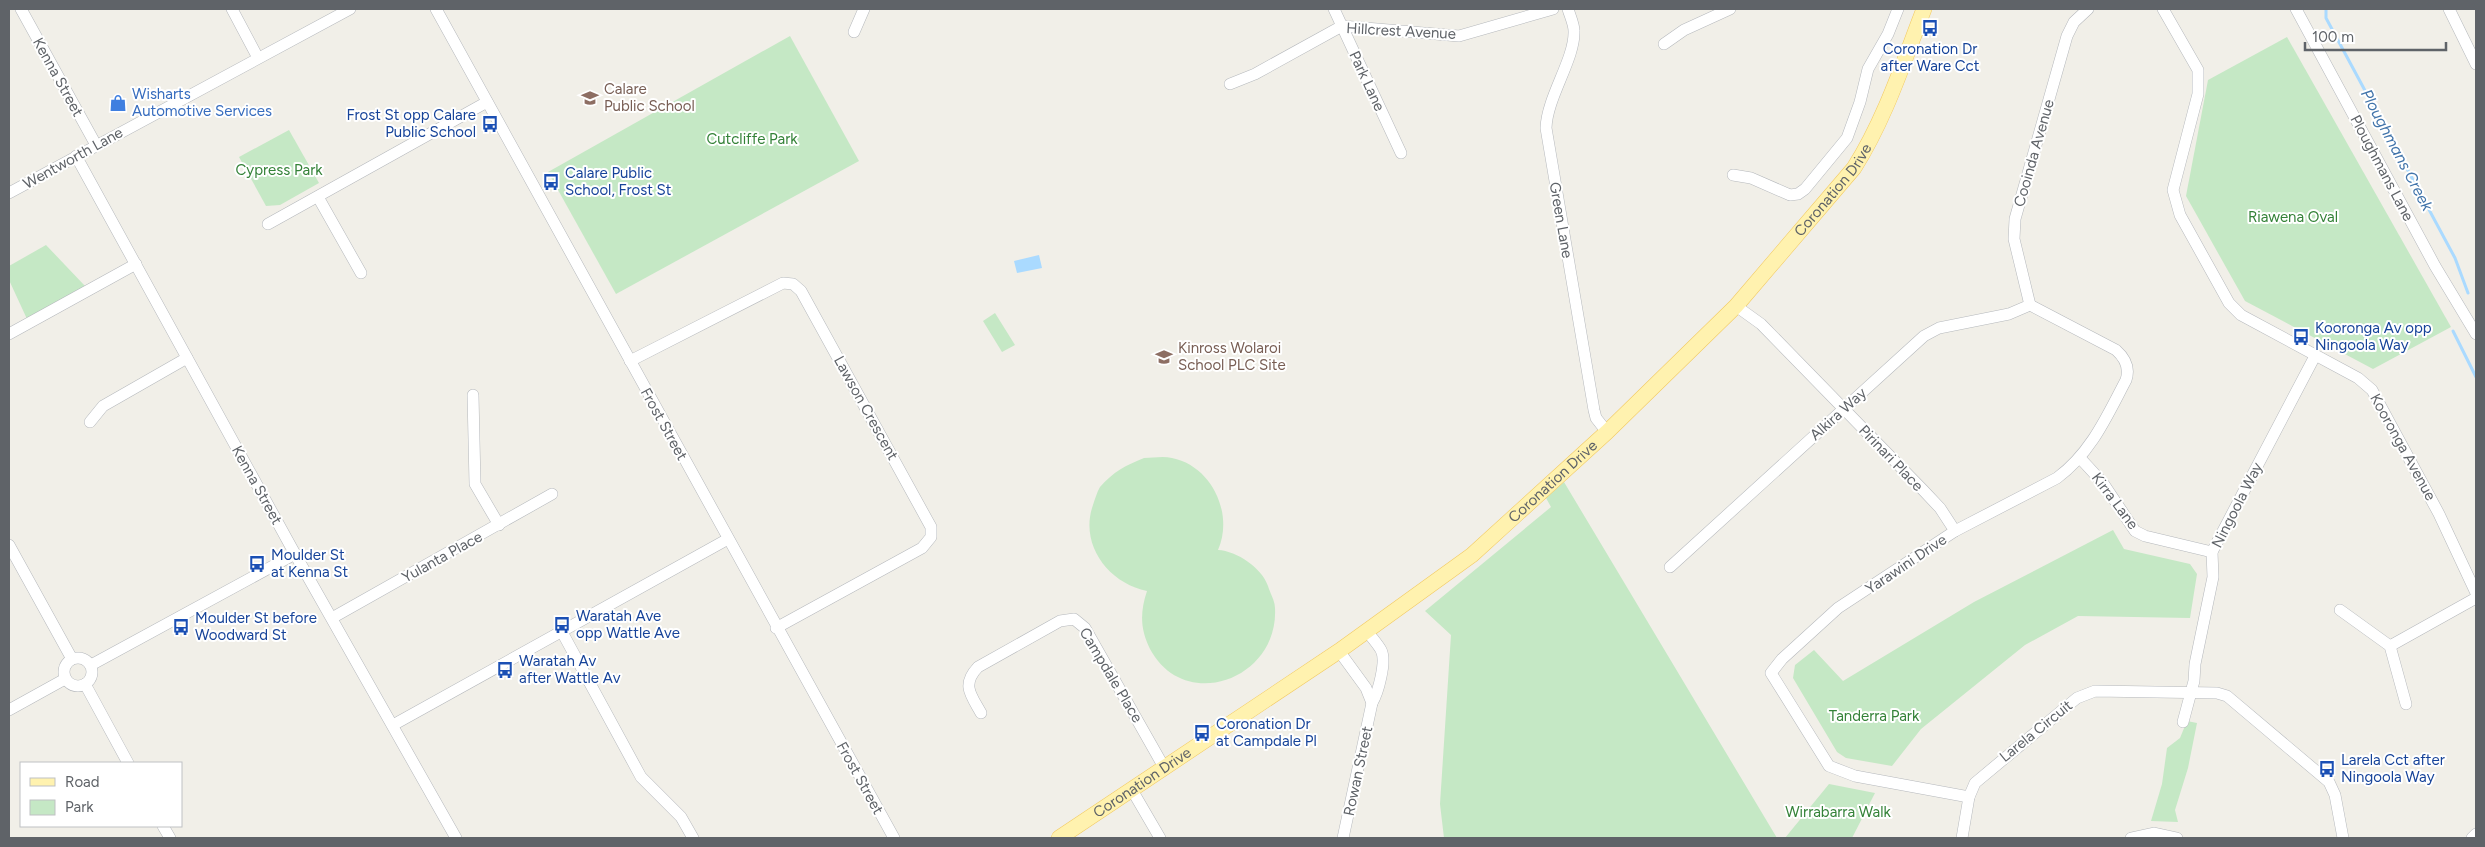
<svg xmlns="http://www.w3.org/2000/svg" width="2485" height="847" viewBox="0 0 2485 847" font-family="Figtree,sans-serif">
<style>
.green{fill:#c5e8c5}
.water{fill:#aadaff}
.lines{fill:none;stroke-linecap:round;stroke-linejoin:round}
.stream{stroke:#aadaff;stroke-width:3}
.minor-casing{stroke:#b5b8bc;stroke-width:12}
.major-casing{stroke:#f2c960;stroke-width:16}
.minor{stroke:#fff;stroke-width:11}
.major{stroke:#fff2af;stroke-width:15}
.labels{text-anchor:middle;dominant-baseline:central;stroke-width:4;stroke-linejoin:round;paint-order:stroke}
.street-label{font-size:15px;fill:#5f6368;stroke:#fff}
.transit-label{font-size:15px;fill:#164399;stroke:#fff;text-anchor:start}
.education-label{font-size:15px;fill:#785e54;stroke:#fff;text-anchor:start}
.shop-label{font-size:15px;fill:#366cbe;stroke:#fff;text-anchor:start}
.park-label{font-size:15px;fill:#348238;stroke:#fff}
.water-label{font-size:16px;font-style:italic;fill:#4174aa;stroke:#fff}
</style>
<rect width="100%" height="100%" fill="#f1efe8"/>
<!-- green -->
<g class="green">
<polygon points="790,36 859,161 616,294 548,172"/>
<polygon points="2287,37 2451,327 2373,369 2245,301 2186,196 2208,80"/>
<polygon points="289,130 319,183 280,205 266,206 239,157"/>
<polygon points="46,245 85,286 27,319 9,280 9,266"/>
<polygon points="995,313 1015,345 1002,352 983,321"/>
<path d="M1144,458c9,0 19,-2 28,0 40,8 62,56 46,92 19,1 44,18 50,36 2,7 7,15 7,22 4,71 -90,106 -125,41 -10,-20 -10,-37 -3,-58 -39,-8 -68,-47 -54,-86 2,-6 4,-13 7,-18 13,-15 26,-22 44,-29z"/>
<polygon points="1564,482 1777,838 1444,838 1440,804 1451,635 1425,611 1551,507 1546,498"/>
<polygon points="2113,530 2124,549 2190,564 2197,574 2190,618 2078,616 2025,645 1921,729 1892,766 1846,758 1837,752 1793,678 1795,665 1814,650 1843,681 1974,602"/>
<polygon points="2187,721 2197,723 2188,768 2175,810 2178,822 2151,821 2162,784 2167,748 2180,738"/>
<polygon points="1829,784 1875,793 1852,838 1785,838"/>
</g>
<!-- water -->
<polygon class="water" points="1039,255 1042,268 1017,273 1014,261"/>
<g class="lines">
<!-- stream -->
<g class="stream">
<polyline points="2326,9 2326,18 2455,258 2468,293"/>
<polyline points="2453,331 2476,377"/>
</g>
<!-- minor casing -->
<g class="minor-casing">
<g id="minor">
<polyline points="21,9 96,145"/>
<polyline points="232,9 258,58"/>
<polyline points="436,9 894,838"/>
<polyline points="1334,9 1401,153"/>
<path d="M1568,9c2,7 6,15 6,22 1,28 -27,66 -28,97l48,282 2,8 11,14"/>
<polyline points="2163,9 2198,70 2198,94 2173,190 2180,215 2229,303 2241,315 2358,378 2372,390 2439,514 2476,593"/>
<polyline points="2296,9 2435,266 2476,334"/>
<polyline points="2449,9 2476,64"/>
<polyline points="854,32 864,9"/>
<polyline points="1664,44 1684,30 1730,9"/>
<polyline points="1230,84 1255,74 1342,26 1459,36 1553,9"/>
<polyline points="76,156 295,554 456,838"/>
<polyline points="1733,175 1751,178 1790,195 1798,194 1805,189 1847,138 1860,102 1868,69 1888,34 1898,9"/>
<polyline points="9,193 350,9"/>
<polyline points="318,197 361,273"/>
<polyline points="268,224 487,102"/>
<polyline points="2030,305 2014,239 2015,219 2067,36 2074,22 2088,9"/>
<polyline points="1736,306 1761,324 1923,490 1940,508 1955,531"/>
<polyline points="9,334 136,264"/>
<polyline points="630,361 783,283 793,284 801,291 931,527 931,537 922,548 776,628"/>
<polyline points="473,395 475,484 499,525"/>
<polyline points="90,422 103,406 187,358"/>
<polyline points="2080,458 2103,483 2135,531 2145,536 2212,552"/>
<polyline points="9,545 72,659"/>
<polyline points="1670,567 1924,336 1939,328 2009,314 2030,305"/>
<polyline points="2340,610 2390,646 2406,704"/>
<polyline points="332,618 552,494"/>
<polyline points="562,632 641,777 681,817 693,838"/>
<polyline points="2390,646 2476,598"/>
<polyline points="1339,651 1366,688 1372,703"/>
<circle cx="78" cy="672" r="14"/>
<polyline points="91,665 295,554"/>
<polyline points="85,684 128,763"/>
<polyline points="9,710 65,679"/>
<path d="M981,713c-10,-18 -20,-28 -3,-46l82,-46 14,-2 11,9 80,141"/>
<polyline points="2183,722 2194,681 2195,664 2213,577 2212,552 2315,356"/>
<polyline points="393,725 728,539"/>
<polyline points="1132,790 1160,838"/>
<path d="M1969,797l-114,-21 -26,-10 -58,-93 11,-14 56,-51 117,-77 102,-53c34,-25 50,-62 69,-98 4,-12 -1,-22 -10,-30l-86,-45"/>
<polyline points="163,826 170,838"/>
<path d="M1343,838l29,-135c6,-10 15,-42 9,-53 -4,-7 -10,-13 -14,-19"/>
<polyline points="1962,838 1969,797 1975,783 2077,698 2095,691 2217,693 2227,696 2329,782 2335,795 2343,838"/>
<polyline points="2131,838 2154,833 2177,838"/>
<polyline points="2472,838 2476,834"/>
</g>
</g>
<!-- major casing -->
<g class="major-casing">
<g id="major">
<path id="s1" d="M1059,838l280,-187 133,-96 135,-123 129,-126 118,-138c31,-49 49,-105 70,-159"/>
</g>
</g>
<!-- minor -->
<use href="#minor" class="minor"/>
<!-- major -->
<use href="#major" class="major"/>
</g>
<!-- icons -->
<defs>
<g id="bus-bare" transform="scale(1.35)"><path d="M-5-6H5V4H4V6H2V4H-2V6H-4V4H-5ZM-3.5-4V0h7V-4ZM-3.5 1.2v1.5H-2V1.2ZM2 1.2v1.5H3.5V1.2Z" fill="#1a4fb4" stroke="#fff" stroke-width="2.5" paint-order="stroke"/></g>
<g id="school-bare" transform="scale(1.35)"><path d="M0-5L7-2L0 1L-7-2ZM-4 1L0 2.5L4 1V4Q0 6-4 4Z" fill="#8d6e63" stroke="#fff" stroke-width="2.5" paint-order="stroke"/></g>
<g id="shop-bare" transform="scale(1.35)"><path d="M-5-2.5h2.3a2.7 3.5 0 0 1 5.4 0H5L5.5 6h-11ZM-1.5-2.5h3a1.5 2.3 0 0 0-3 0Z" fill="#3f7fe0" stroke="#fff" stroke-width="2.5" paint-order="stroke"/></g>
</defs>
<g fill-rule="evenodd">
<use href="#bus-bare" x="1930" y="28"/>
<use href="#school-bare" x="590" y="98"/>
<use href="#shop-bare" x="118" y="103"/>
<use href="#bus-bare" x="490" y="124"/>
<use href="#bus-bare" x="551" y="182"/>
<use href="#bus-bare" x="2301" y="337"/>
<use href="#school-bare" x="1164" y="357"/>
<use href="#bus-bare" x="257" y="564"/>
<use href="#bus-bare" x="562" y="625"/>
<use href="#bus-bare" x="181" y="627"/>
<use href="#bus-bare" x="505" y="670"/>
<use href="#bus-bare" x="1202" y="733"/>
<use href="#bus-bare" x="2327" y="769"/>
</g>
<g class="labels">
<!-- street labels -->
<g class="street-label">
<text transform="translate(1401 31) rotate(3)">Hillcrest Avenue</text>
<text transform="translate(58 77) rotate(61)">Kenna Street</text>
<text transform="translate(1367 81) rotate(65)">Park Lane</text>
<text transform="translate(2034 153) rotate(-74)">Cooinda Avenue</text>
<text transform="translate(73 158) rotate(-29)">Wentworth Lane</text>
<text transform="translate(2382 168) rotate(62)">Ploughmans Lane</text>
<text stroke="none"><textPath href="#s1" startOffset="1015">Coronation Drive</textPath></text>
<text transform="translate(1561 220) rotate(80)">Green Lane</text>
<text transform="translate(866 408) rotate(61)">Lawson Crescent</text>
<text transform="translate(1838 414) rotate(-42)">Alkira Way</text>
<text transform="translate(664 424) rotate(61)">Frost Street</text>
<text transform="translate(2403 447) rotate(61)">Kooronga Avenue</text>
<text transform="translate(1891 458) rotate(46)">Pirinari Place</text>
<text stroke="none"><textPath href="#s1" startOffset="610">Coronation Drive</textPath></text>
<text transform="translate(257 485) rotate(61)">Kenna Street</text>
<text transform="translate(2115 501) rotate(53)">Kirra Lane</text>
<text transform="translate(2237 505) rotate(-63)">Ningoola Way</text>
<text transform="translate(442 557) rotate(-29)">Yulanta Place</text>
<text transform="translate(1906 564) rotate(-34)">Yarawini Drive</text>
<text transform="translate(1111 675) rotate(59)">Campdale Place</text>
<text transform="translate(2036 731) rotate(-39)">Larela Circuit</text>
<text transform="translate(1358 771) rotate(-78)">Rowan Street</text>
<text transform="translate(860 778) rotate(61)">Frost Street</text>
<text stroke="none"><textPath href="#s1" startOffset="100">Coronation Drive</textPath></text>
</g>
<!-- transit labels -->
<g class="transit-label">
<text x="1930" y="49" text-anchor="middle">Coronation Dr<tspan x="1930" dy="17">after Ware Cct</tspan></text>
<text x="476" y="115" text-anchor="end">Frost St opp Calare<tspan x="476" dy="17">Public School</tspan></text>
<text x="565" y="173">Calare Public<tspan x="565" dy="17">School, Frost St</tspan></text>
<text x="2315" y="328">Kooronga Av opp<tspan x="2315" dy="17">Ningoola Way</tspan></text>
<text x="271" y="555">Moulder St<tspan x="271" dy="17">at Kenna St</tspan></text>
<text x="576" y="616">Waratah Ave<tspan x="576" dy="17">opp Wattle Ave</tspan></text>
<text x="195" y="618">Moulder St before<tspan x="195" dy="17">Woodward St</tspan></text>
<text x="519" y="661">Waratah Av<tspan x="519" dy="17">after Wattle Av</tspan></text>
<text x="1216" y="724">Coronation Dr<tspan x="1216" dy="17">at Campdale Pl</tspan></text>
<text x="2341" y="760">Larela Cct after<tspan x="2341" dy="17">Ningoola Way</tspan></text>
</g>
<!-- education labels -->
<g class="education-label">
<text x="604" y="89">Calare<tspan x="604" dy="17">Public School</tspan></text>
<text x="1178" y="348">Kinross Wolaroi<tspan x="1178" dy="17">School PLC Site</tspan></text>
</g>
<!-- shop labels -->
<g class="shop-label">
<text x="132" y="94">Wisharts<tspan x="132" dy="17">Automotive Services</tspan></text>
</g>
<!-- park labels -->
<g class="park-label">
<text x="752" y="139">Cutcliffe Park</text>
<text x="279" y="170">Cypress Park</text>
<text x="2293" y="217">Riawena Oval</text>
<text x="1874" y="716">Tanderra Park</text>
<text x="1838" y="812">Wirrabarra Walk</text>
</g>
<!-- water labels -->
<g class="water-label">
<text transform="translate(2397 150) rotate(62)">Ploughmans Creek</text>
</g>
</g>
<!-- border -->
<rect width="2485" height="847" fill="none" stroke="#5f6368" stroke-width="20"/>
<!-- legend -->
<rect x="20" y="762" width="162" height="65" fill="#ffffff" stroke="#bfc1c3"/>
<rect x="30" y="778" width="25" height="8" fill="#fff2af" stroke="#bfc1c3"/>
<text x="65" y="787" font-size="15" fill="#5f6368">Road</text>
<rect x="30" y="800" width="25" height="15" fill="#c5e8c5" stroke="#bfc1c3"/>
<text x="65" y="812" font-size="15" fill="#5f6368">Park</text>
<!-- scale -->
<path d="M2305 42v8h141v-8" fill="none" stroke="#5f6368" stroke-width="2.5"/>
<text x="2312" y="42" font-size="15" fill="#5f6368" stroke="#ffffff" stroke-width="4" paint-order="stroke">100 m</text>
</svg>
